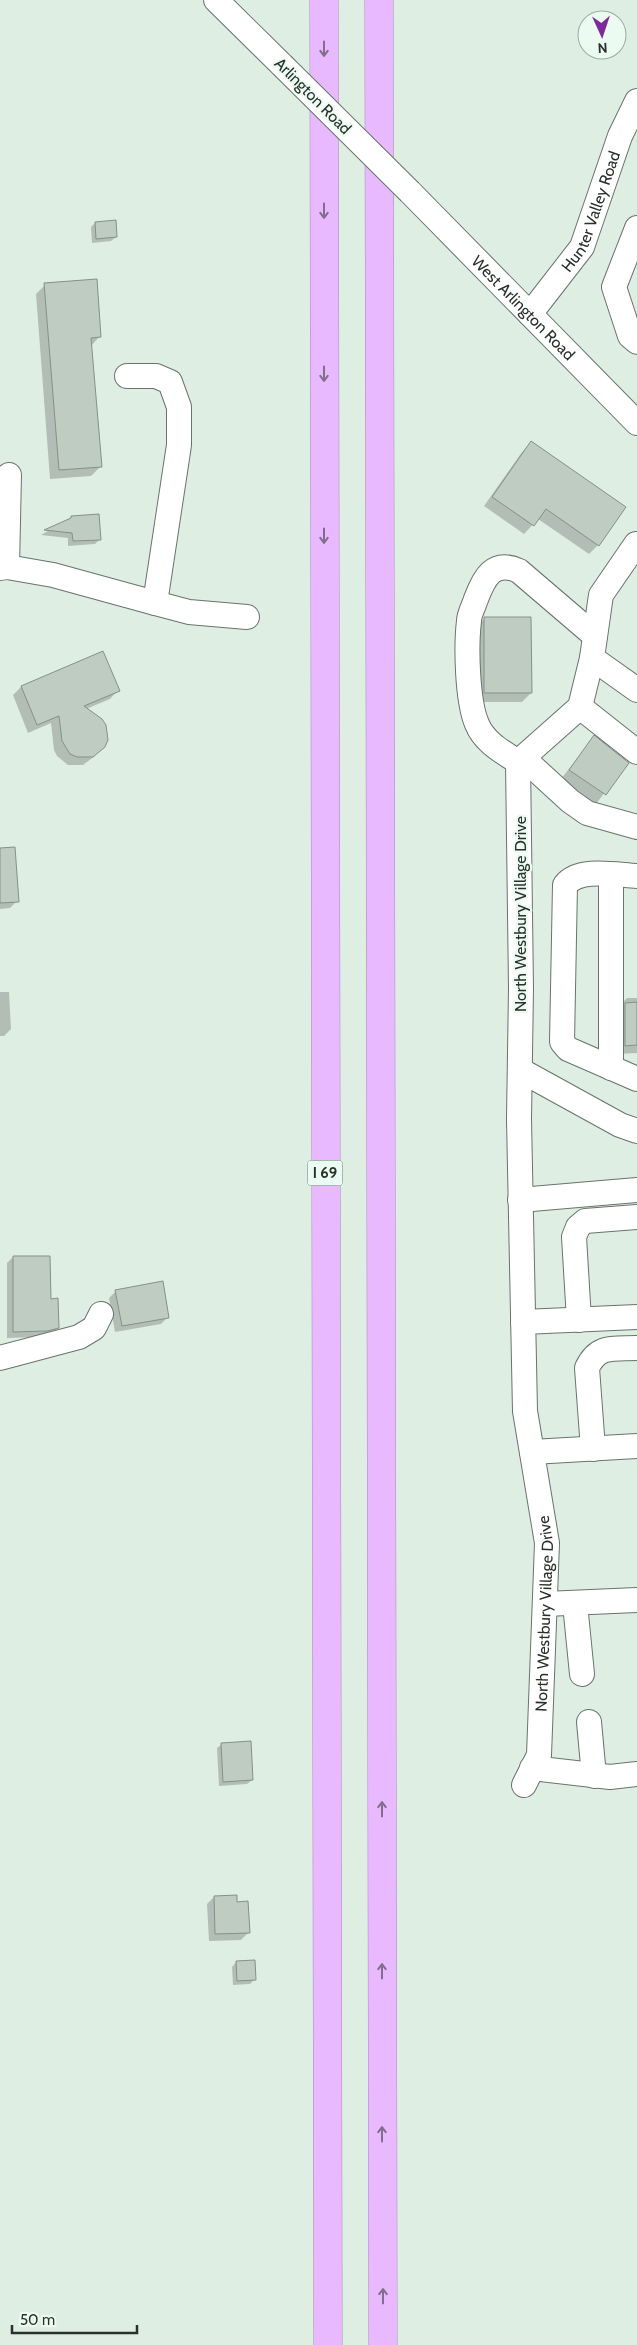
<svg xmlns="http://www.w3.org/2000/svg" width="637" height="2345" viewBox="0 0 637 2345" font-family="Cabin,sans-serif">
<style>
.shadow{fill:#0003}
.building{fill:#beccc2;stroke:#839188}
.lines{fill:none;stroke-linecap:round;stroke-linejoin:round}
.minor-casing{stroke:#67746b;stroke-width:26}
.highway-casing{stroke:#a689b5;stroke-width:29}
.minor{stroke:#fff;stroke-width:24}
.highway{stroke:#e9b9ff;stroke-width:28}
.minor-bridge-casing{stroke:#67746b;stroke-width:26;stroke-linecap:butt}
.minor-bridge{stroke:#fff;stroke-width:24}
.oneway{stroke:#806e8b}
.labels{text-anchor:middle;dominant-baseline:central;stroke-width:4.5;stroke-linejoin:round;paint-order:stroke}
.shield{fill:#ecfbf1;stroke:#646d67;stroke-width:1}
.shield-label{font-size:15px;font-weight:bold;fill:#2a302c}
.street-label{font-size:16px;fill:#2a302c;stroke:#ecfbf1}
</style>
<rect width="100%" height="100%" fill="#dfeee3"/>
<!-- shadow -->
<g class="shadow">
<polygon points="95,223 116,237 111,241 92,243 91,227"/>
<polygon points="45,285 100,336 91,346 100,467 91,476 50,479 36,294"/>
<polygon points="531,443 598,545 589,554 538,519 524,534 484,506 522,452"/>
<polygon points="72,517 100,539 95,544 68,546 68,538 41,535"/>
<polygon points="484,619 531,693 522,702 475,702 475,628"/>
<polygon points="103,653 118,690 110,699 86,709 95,756 83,765 68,765 57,756 54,750 51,723 28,733 13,695 21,687"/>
<polygon points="594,737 627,763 596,804 561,779"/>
<polygon points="0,849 17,901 10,908 0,909"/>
<polygon points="0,992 9,992 11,1029 4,1036 0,1036"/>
<polygon points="627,998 637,998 637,1053 616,1054 618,1007"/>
<polygon points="13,1257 49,1300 58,1328 52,1334 40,1337 7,1338 7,1263"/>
<polygon points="116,1291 168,1317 161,1324 115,1332 109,1298"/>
<polygon points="222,1744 252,1780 247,1784 219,1786 217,1748"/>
<polygon points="214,1897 236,1903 248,1933 241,1940 209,1941 207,1904"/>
<polygon points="236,1962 255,1979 250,1984 233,1985 232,1967"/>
</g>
<!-- building -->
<g class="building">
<polygon points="116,220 117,237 96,239 95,222"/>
<polygon points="97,279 101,337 91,338 102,467 59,470 44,283"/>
<polygon points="531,441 626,507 599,546 546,509 534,526 492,497"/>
<polygon points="99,514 101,540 73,541 72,533 44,530 71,518 71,516"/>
<polygon points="484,617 531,617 532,693 484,693"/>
<polygon points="103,651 120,691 84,706 102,719 106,725 108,740 105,747 93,757 77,757 70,754 62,741 59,716 37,725 21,686"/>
<polygon points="594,735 629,763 606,795 569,770"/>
<polygon points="15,847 19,902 0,903 0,848"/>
<polygon points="637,1002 637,1045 625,1046 625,1003"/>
<polygon points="13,1256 50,1256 51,1299 58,1298 59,1328 47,1331 13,1332"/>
<polygon points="163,1281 169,1318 122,1326 115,1290"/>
<polygon points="251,1741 253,1780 223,1782 221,1743"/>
<polygon points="237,1895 237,1902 248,1901 250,1933 215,1934 214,1896"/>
<polygon points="255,1960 256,1980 237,1981 236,1961"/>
</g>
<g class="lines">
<!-- minor casing -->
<g class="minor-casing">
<g id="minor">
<polyline points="216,0 282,65"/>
<path id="s1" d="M410,192l227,231"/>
<polyline points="637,228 614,287 630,336 637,342"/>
<path id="s2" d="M530,314l52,-67 38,-111 17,-35"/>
<polyline points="7,567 53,575 155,603 179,445 179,407 170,382 156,376 127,376"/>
<polyline points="0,568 7,567 9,475"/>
<polyline points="155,603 189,612 247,617"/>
<polyline points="592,658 637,690"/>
<polyline points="580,707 637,752"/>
<polyline points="523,758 570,801 587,813 637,827"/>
<path d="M518,762c-15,-10 -34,-20 -41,-38 -10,-23 -11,-78 -8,-103 0,-7 5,-15 7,-22 8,-21 17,-40 43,-28l76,65"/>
<polyline points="611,875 611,1068"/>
<path d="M637,876c-21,-1 -58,-9 -72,9l-3,157 6,7 69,30"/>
<polyline points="520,1070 620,1125 637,1131"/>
<polyline points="520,1200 637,1190"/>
<polyline points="579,1320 574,1237 578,1227 585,1221 637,1217"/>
<polyline points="523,1322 637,1317"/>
<polyline points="0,1358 79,1337 94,1328 101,1314"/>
<path d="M593,1449l-6,-81c11,-24 27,-19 50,-20"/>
<polyline points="532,1452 637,1446"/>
<polyline points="545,1604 637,1600"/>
<polyline points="575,1604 582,1674"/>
<polyline points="589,1722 594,1776"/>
<polyline points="532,1768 610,1777 637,1774"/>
<path id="s3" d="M524,1785l15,-30 8,-212 -22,-132 -6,-292 2,-130 -3,-227 62,-55 12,-49 9,-63 35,-51"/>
</g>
</g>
<!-- highway casing -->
<g class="highway-casing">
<g id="highway">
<polyline points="324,0 328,2345"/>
<polyline points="379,0 383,2345"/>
</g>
</g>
<!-- minor -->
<use href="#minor" class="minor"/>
<!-- highway -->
<use href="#highway" class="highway"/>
<!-- minor-bridge casing -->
<g class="minor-bridge-casing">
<polyline id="minor-bridge" points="282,65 410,192"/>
</g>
<!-- minor-bridge -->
<use href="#minor-bridge" class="minor-bridge"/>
</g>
<!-- one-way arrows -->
<defs><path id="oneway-shaft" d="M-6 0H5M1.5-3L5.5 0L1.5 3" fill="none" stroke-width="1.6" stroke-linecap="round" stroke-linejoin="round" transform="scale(1.25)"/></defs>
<g class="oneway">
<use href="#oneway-shaft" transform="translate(324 49) rotate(90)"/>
<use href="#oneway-shaft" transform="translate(324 211) rotate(90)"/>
<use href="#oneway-shaft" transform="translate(324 374) rotate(90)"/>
<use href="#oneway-shaft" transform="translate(324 536) rotate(90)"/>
<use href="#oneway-shaft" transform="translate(382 1809) rotate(-90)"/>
<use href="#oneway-shaft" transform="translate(382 1971) rotate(-90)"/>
<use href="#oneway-shaft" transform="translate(382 2134) rotate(-90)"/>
<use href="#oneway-shaft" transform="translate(383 2296) rotate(-90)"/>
</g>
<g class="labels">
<!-- shield labels -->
<rect class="shield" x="307.5" y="1160.5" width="35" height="25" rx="4"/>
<g class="shield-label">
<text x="325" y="1173">I 69</text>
</g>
<!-- street labels -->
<g class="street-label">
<text transform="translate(313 96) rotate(45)">Arlington Road</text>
<text stroke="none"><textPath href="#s2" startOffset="121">Hunter Valley Road</textPath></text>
<text stroke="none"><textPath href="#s1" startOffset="162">West Arlington Road</textPath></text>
<text transform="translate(520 914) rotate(-90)">North Westbury Village Drive</text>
<text stroke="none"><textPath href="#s3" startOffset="175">North Westbury Village Drive</textPath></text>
</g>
</g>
<!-- north arrow -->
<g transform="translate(602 35) rotate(177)"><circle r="24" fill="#ecfbf1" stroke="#9eaaa2"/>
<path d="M0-4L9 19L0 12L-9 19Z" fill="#7d2b9b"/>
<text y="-8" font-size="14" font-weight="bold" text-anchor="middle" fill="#2a302c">N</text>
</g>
<!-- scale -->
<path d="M12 2325v8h125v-8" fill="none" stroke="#2a302c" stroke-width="2.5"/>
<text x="20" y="2325" font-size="15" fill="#2a302c" stroke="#ecfbf1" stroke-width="4" paint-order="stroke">50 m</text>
</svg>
